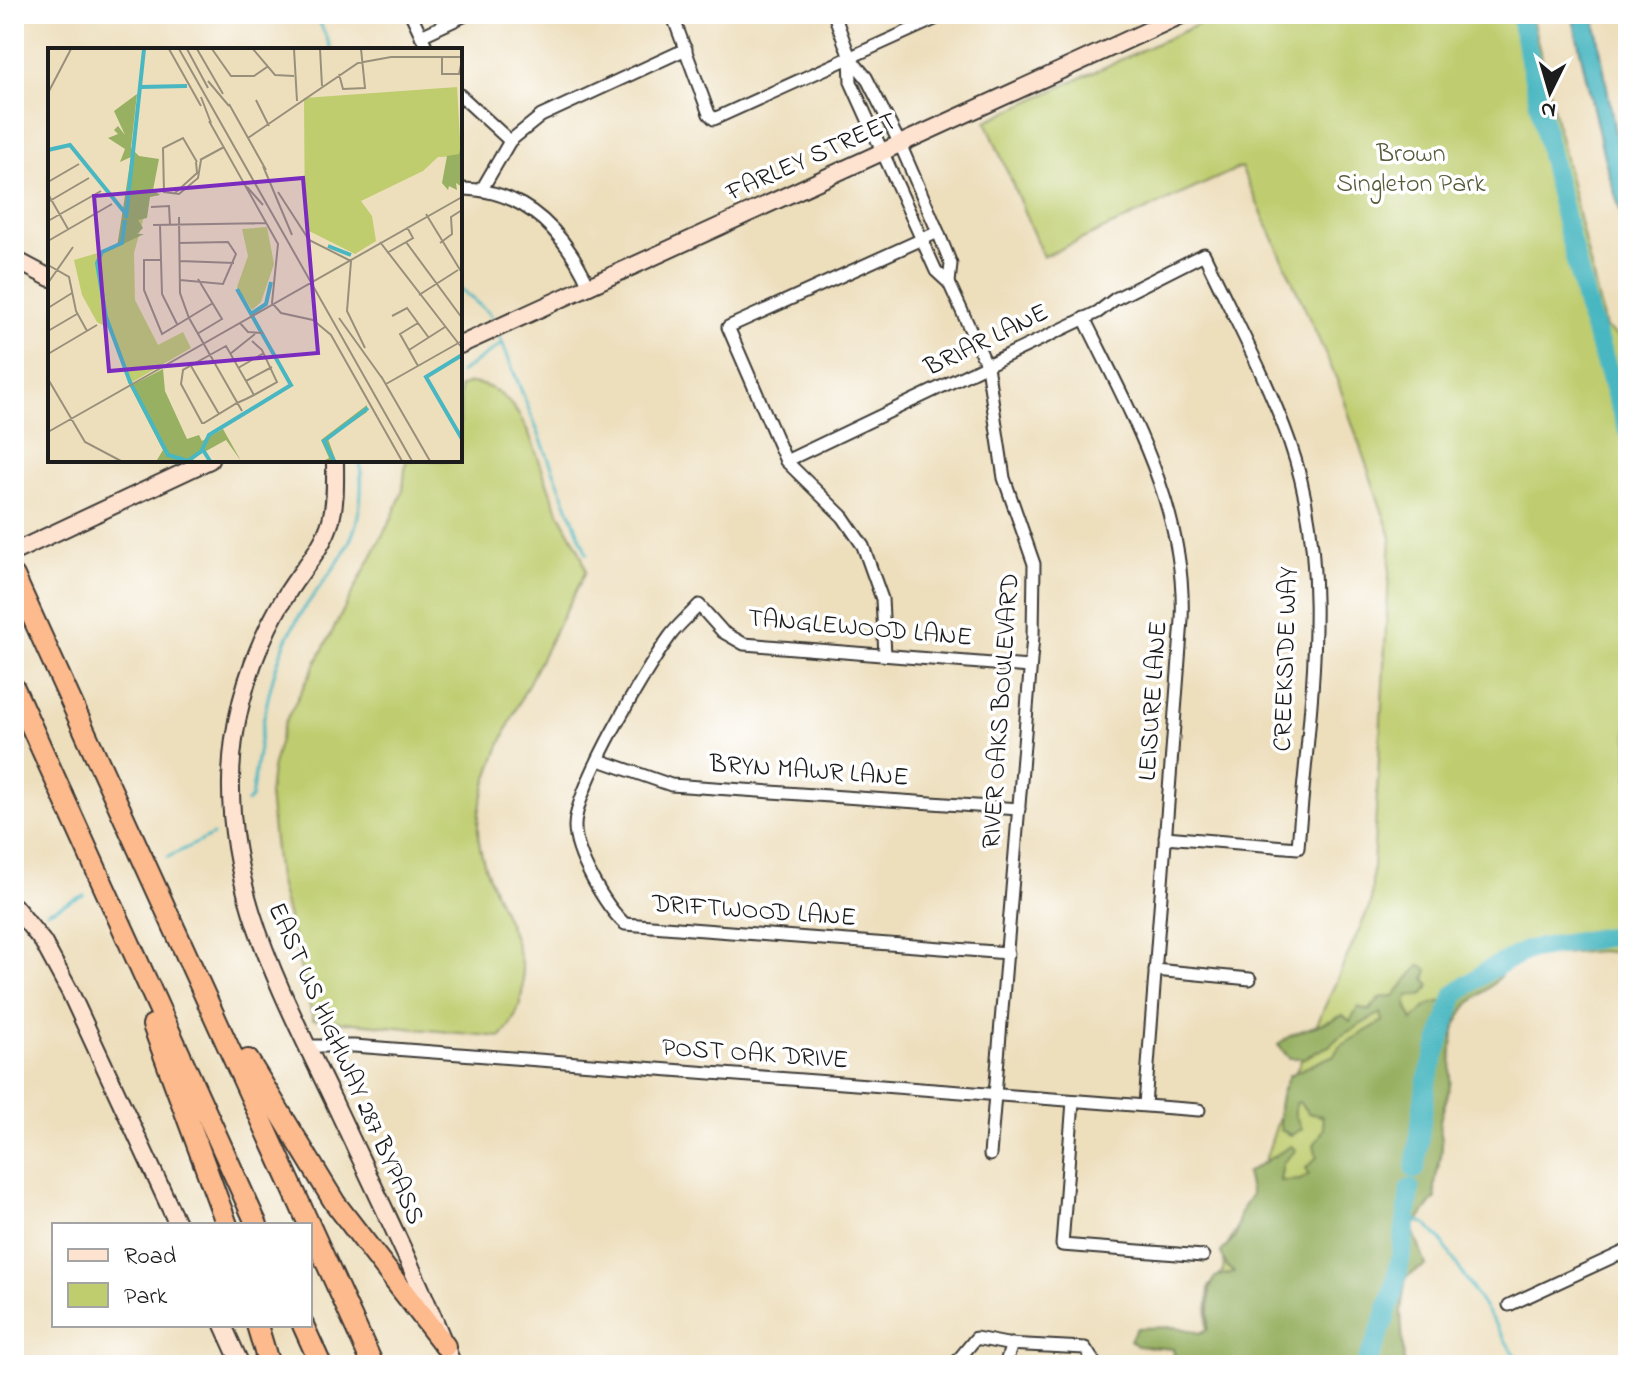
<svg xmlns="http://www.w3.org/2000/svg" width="1642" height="1379" viewBox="0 0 1642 1379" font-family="'Indie Flower',sans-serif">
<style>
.green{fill:#bfcd6f;stroke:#6e7446;stroke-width:2}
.forest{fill:#97b062;stroke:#5a663f;stroke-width:2}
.water{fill:#48b7c1;stroke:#326a6e;stroke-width:2}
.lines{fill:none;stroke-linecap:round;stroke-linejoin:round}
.stream{stroke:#48b7c1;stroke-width:3}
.river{stroke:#48b7c1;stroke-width:20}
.street-casing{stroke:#3b3934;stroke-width:15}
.secondary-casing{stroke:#3b3934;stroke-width:20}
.highway-casing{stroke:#3b3934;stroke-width:24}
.street{stroke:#fff;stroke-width:11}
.secondary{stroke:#fee3d1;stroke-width:16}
.highway{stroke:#fcba8d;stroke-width:20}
.labels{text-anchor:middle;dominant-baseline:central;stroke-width:7;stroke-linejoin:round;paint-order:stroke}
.park-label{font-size:26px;fill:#555a39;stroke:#fff}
.street-label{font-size:26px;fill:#1c1c1c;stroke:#fff}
.inset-river{fill:none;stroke:#48b7c1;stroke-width:4}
.inset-road{fill:none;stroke:#99907c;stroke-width:2}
.view{fill:#7b2cbf;fill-opacity:0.15;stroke:#7b2cbf;stroke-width:4}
.inset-edge{fill:none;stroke:#1c1c1c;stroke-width:4}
</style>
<rect width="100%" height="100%" fill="#fff"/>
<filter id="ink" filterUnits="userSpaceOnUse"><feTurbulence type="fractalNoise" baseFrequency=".0125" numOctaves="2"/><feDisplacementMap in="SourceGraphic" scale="16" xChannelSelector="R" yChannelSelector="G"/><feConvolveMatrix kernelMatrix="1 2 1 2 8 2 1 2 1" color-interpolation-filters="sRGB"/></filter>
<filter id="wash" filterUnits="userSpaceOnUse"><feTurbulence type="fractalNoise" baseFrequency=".006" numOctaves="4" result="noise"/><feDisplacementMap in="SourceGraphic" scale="32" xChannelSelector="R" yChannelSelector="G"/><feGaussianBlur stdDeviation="1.8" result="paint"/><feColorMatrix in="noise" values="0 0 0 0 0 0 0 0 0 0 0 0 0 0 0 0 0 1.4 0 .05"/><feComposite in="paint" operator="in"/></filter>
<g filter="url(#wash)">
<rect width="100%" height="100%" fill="#eddebc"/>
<!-- green -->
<g class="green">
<polygon points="1221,14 1531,14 1605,328 1628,343 1628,954 1601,951 1490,959 1447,995 1422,1077 1205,1346 1209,1287 1223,1271 1225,1250 1252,1200 1289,1087 1371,903 1391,537 1338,382 1241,167 1043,257 986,121"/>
<path d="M469,383c60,2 68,88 91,131 10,20 21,34 26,57 -29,60 -109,196 -108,258 1,69 83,141 23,208l-188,-18 -35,-141 -9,-83 3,-26 12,-45 109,-209 10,-25 3,-30h54v-73z"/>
</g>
<!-- forest -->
<path class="forest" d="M1498,962l6,7c-9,21 -36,28 -45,50 -9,20 -7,39 -8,60 -1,14 -8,28 -11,42 -2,8 3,15 2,24 0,22 -10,30 -6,53 -10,10 -13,20 -24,29l14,38 -20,12 -5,34 3,54h-228l-3,-16 -36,-3 -7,-6 7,-12 40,-1 23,6 8,-4 2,-39 5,-13 19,-5 -7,-5 -6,-15 15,-16 3,-21 12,-20 -5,-22 45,-27 5,4 -13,13 -3,18 20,-1 9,-6 -3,-6 11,-11 -3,-12 10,-16 -2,-13 -14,-3 -9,-11 -4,1v12l7,14 -11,6 -10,-5c-5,-22 -1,-35 8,-55l45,-20 5,-8 44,-26 -2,-8 -42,24 -10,9 -25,12h-15l-11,-13c15,-16 43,-18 65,-30l7,6 8,-14 11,4 11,-13 14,-2 26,-31 8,5 -3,9 5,6 -7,10 -15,1 -2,8 7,17c9,-14 19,-20 36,-20l12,-15z"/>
<!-- water -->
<polygon class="water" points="1572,14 1594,14 1618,149 1628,171 1628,237 1604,157"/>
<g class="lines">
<!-- stream -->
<g class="stream">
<polyline points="316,14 332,50"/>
<polyline points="460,289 490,314 494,324"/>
<polyline points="499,335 587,554"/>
<polyline points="460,373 503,343"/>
<path d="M247,802l4,-4c8,-48 13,-99 30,-145 31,-81 90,-91 79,-193"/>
<polyline points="168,857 213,835"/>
<polyline points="47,912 84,895"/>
<polyline points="1407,1215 1428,1226 1441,1240 1521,1365"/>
</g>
<!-- river -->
<g class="river">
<polyline points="1520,14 1555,177 1589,314 1628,430"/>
<polyline points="1415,1169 1426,1084 1455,994 1487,971 1527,950 1619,935 1628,927"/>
<path d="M1366,1365c30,-66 36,-105 44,-176"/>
</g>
</g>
</g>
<g filter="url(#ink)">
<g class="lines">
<!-- street casing -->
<g class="street-casing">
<g id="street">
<polyline points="411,14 428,50"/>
<polyline points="672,14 709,114 714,119 946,14"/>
<polyline points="834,14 850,58 866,77 900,144 938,232 951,264 949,283"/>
<polyline points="421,36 468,14"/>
<polyline points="850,58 851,82 936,271 949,283 987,366 1004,478 1034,564 1033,636 990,1155"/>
<polyline points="460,95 510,141"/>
<path d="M460,189c64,0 104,42 129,97"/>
<polyline points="482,189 510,141 541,116 686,49"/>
<path d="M1084,318c47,96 103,192 98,302l-37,485"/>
<path d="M786,461l312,-149 17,-13 89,-45c29,62 63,124 86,189 45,129 18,271 8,405l-133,-11"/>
<polyline points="885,655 882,599 863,546 843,517 786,461 728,327 938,232"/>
<polyline points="599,760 671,785 1019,809"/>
<path d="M1008,953l-383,-29c-20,-18 -50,-70 -50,-97 -1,-37 71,-158 95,-191 8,-11 20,-21 29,-31l24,27 21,12 286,23"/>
<polyline points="1155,970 1250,979"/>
<polyline points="307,1046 354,1046 1199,1110"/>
<polyline points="1073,1101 1062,1245 1203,1256"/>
<polyline points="1509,1305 1628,1250"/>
<polyline points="954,1365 976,1338 1007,1344 1085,1348 1096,1365"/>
<polyline points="1005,1365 1012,1344"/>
</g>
</g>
<!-- secondary casing -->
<g class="secondary-casing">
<g id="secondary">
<polyline points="14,259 50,278"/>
<polyline points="460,345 1184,14"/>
<path d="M335,460c0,20 1,41 -4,60 -7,27 -29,49 -43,72 -28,44 -47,97 -54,147 -18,133 44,246 99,361 41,88 84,175 120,265"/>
<polyline points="14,552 210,460"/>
<polyline points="14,906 43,942 70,992 178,1225"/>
<polyline points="223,1325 241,1365"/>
</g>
</g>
<!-- highway casing -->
<g class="highway-casing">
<g id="highway">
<polyline points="14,576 373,1365"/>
<polyline points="14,688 257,1225"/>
<polyline points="153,1025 227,1225"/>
<polyline points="248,1060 335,1203 445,1346"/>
<polyline points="257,1325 269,1365"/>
<polyline points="303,1325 321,1365"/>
</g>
</g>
<!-- street -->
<use href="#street" class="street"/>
<!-- secondary -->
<use href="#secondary" class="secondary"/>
<!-- highway -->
<use href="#highway" class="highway"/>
</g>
</g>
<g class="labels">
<!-- park labels -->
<g class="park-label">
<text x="1411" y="155">Brown<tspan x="1411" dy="30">Singleton Park</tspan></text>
</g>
<!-- street labels -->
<g class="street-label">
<text transform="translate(812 158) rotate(-24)">FARLEY STREET</text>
<text transform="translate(987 341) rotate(-26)">BRIAR LANE</text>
<text transform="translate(860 629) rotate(5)">TANGLEWOOD LANE</text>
<text transform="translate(1287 659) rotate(-88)">CREEKSIDE WAY</text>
<text transform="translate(1154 701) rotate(-86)">LEISURE LANE</text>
<text transform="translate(1002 711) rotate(-86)">RIVER OAKS BOULEVARD</text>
<text transform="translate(809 772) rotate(4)">BRYN MAWR LANE</text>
<text transform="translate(754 912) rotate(4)">DRIFTWOOD LANE</text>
<text transform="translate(755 1055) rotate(4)">POST OAK DRIVE</text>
<text transform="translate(345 1064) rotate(66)">EAST US HIGHWAY 287 BYPASS</text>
</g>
</g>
<!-- overview -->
<g transform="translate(48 48)">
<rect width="414" height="414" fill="#eddebc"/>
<path d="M409,39l4,69 -23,1 -15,14 -62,30 11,15 4,25 -21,13 -50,-25 -1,-131zM102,147l-16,58 1,47 23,45 25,-13 8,16 -62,36 -19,-55 -13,-7 -15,-27 -8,-35 44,-13 10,-27zM219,179l7,37 -13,38 -9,8 -15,-23 11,-31 -6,-27z" fill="#bfcd6f"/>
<path d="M89,46l-6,54 8,8 20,3 -6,31 7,5 -10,2 -3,21 -9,2 5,8 -6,6h7l-27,13 14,-90 -11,5 5,-13 -17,-11 10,-4 -4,-4 4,-4 7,9 -11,-24zM413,96l1,43 -6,-4 1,7 -8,-4 -1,4 -6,-7 5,-27 12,-2zM115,321l2,22 22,48 12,-4 3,6 21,-12 18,32 -15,-21 -38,21 -31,-1 6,-10 -33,-64zM319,357v7l-39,27 8,22h-13l6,-3 -8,-18z" fill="#97b062"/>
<path class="inset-river" d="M92,39l47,-1M0,102l22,-5 56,69M78,170l18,-169M77,172l-3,23 -20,9 -5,11 9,54 24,65 38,73 20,6 15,-11 7,11M280,198l23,9M203,266l15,-10 5,-22M414,307l-36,22 36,62M154,402l7,-15 82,-50 -54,-96M286,413l-10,-20 44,-33"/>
<path class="inset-road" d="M121,1l32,57M131,1l233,412M139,1l21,39M149,1l26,45M164,1l19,27h23l13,-9M205,1l22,26 19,1M246,1l3,52M272,1l2,37M394,9v17h17l3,-14M291,26l4,15 22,-1 -4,-39M160,33l21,25M0,45l23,-44M153,49l10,26M208,52l13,26M181,56l37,66M161,73l69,123 -6,59 9,10 32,7 18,15 71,126M200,90l110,-75 33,-6h71M152,112l24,-13M149,114l-14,-24 -20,10 1,44 15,2 19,-16 3,-18M215,118l29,69M0,134l31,-18M199,139l16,18M230,144l31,48 42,21 -4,50 18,37M127,145l22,-20 -1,-11M0,146l20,35M0,154l41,-24M103,159l18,-1 1,19M378,166l36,59M131,169l1,76 9,25 53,93M0,173l53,-30M105,177l113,-2M112,177l2,69 15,30M0,193l64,-37M332,194l82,106M358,194l56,76M131,195l49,-1 8,12 -13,30 -43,-4M392,195l12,-9 -1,-17 11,-7M339,205l26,-15 -6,-11M113,212h-17v30l18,44 51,-31M132,213l54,2M0,217l21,12 7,34 11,20M0,235l25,-36M371,247l39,-25M0,260l24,-15M344,268l15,-8 22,30M291,270l43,60M192,275l8,9 15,1M0,283l29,-17M149,286l25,-15 -24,-40M204,293l10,9 15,32 -23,13 -8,4 -9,4 -33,20h-2l-21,-39 2,-14 43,-24 28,49M361,302l36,-23M0,306l49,-29M182,306l25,-20M143,318l28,48M370,318l-18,-32 18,-11M190,320l26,-15M333,328l49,85M0,331l37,63 36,19M198,333l26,-14M338,336l76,-43M0,384l414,-235"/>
<path class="view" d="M255,130l15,175 -209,18 -15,-175z"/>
<rect width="414" height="414" class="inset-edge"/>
</g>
<!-- margin -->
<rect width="1642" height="1379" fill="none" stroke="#fff" stroke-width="48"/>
<!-- legend -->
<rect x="52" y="1223" width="260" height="104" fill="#ffffff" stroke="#a4a4a4" stroke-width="2"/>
<rect x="68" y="1249" width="40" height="12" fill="#fee3d1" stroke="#a4a4a4" stroke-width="2"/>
<text x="124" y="1263" font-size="24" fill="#1c1c1c">Road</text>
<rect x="68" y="1283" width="40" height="24" fill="#bfcd6f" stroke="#a4a4a4" stroke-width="2"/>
<text x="124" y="1303" font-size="24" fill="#1c1c1c">Park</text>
<!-- north arrow -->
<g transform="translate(1550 92) rotate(185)" stroke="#ffffff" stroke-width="6" paint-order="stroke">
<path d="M0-6L14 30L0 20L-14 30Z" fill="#1c1c1c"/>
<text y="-12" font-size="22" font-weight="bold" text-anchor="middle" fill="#1c1c1c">N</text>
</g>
</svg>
